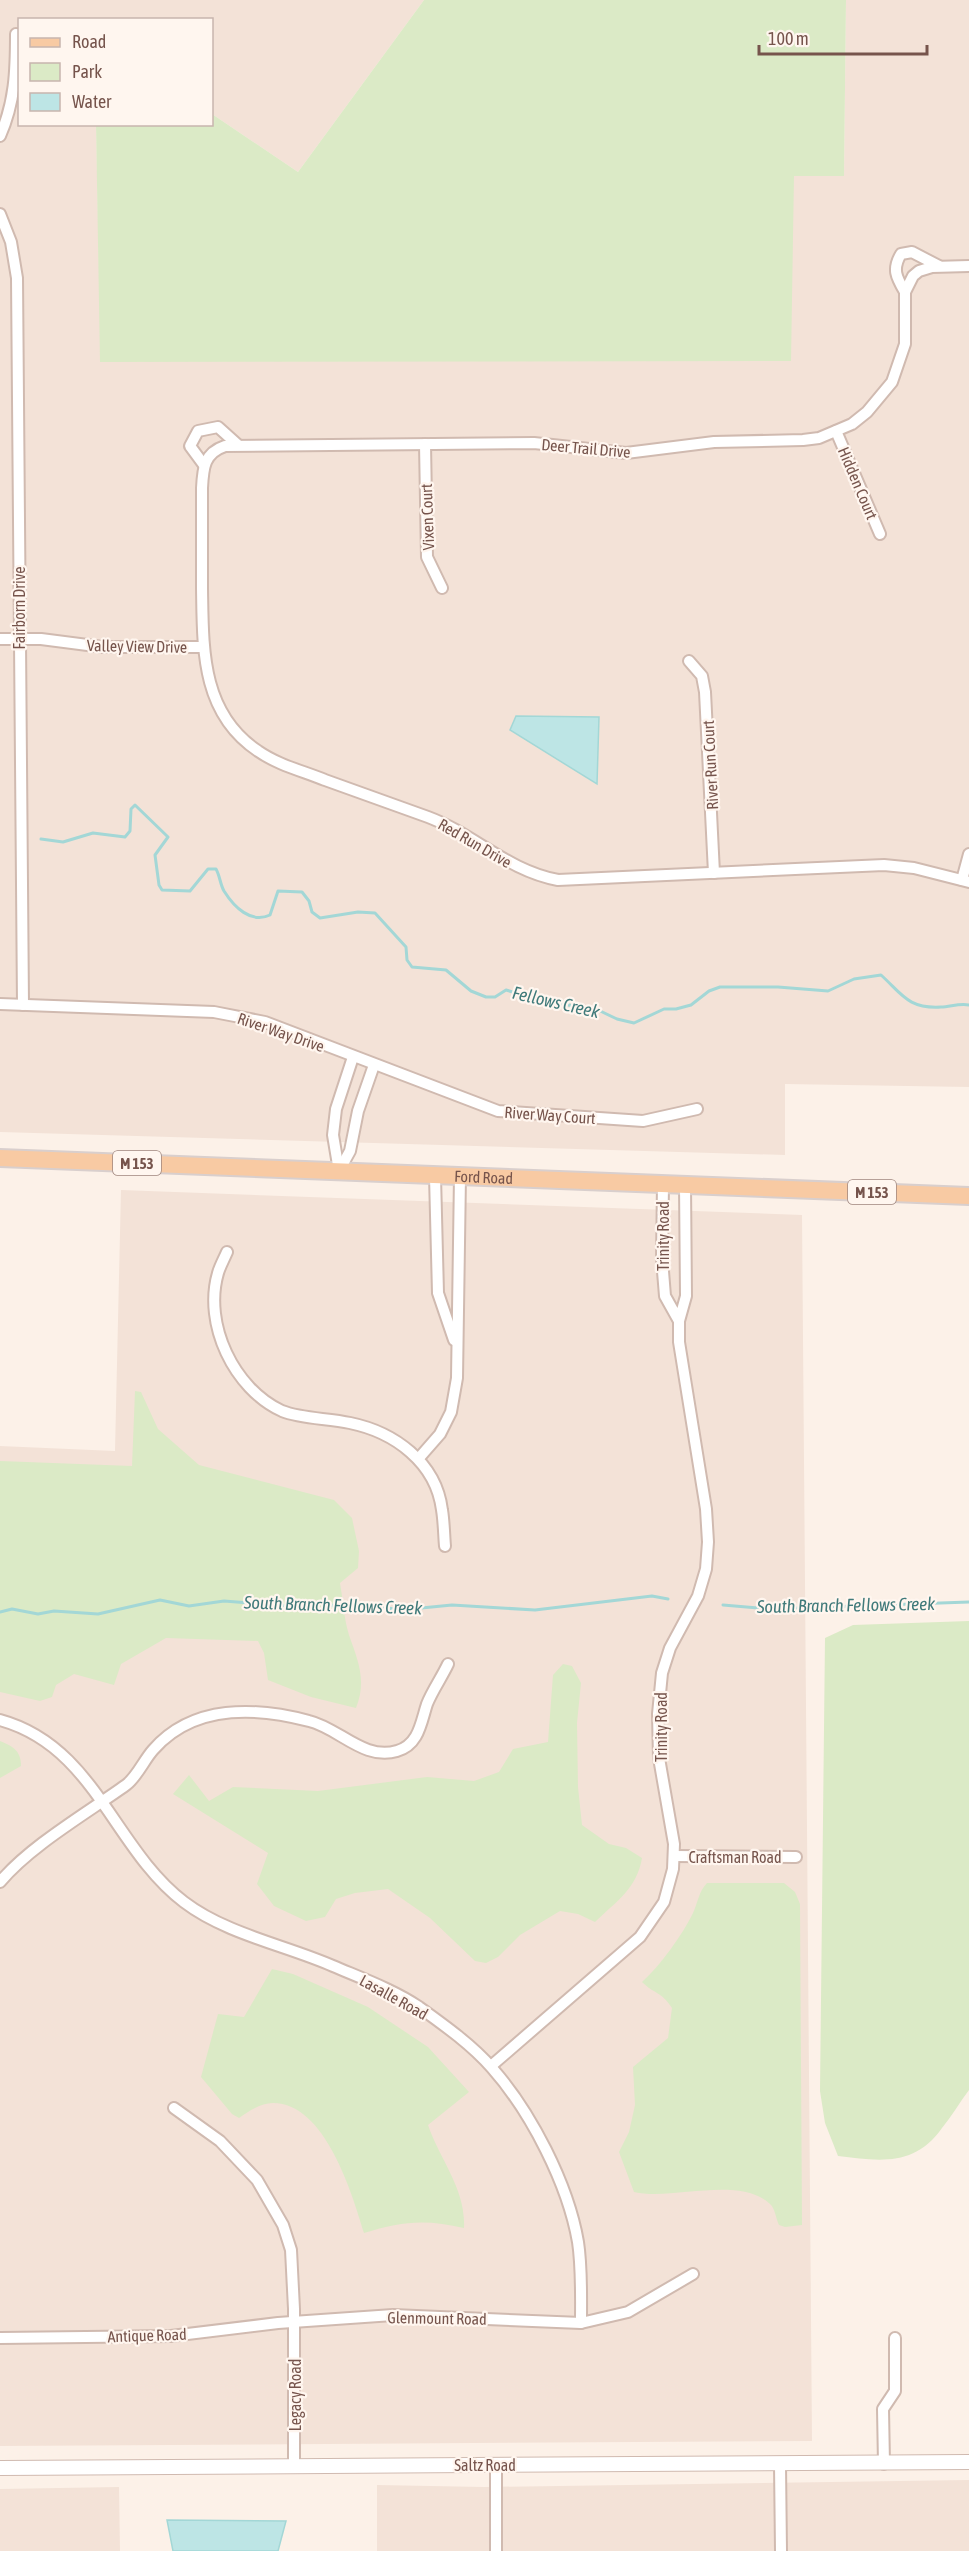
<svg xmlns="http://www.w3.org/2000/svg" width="969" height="2551" viewBox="0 0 969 2551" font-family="'Asap Condensed',sans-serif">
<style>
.residential{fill:#f3e2d7}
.green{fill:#dbeac6}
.water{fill:#bde5e5;stroke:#a3d7d6;stroke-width:1.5}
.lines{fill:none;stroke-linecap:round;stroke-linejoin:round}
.stream{stroke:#a3d7d6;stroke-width:3}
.minor-casing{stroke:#d0bab0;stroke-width:14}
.tertiary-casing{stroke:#d0bab0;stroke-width:16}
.primary-casing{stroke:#d9cfcd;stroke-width:20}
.minor{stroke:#fff;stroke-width:10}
.tertiary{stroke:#fff;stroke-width:14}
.primary{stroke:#f8caa3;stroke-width:16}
.labels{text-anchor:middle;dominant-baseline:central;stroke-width:4.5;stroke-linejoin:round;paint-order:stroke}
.shield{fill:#fff6ef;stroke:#9f857d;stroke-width:1.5}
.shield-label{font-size:15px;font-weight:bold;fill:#76544c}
.street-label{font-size:16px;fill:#76544c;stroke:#fff6ef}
.water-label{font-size:18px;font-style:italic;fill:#407a7a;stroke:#fff6ef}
</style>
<rect width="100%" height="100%" fill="#fcf1e8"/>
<!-- residential -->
<g class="residential">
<polygon points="0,0 424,0 298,172 212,114 212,20 20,20 20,124 96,125 101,362 794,176 844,176 846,0 969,0 969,1087 785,1084 785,1155 0,1132"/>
<polygon points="121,1190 802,1215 812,2441 0,2446 0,1446 115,1451"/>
<polygon points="969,2480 969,2551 377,2551 377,2485 484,2487"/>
<polygon points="119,2487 120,2551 0,2551 0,2489"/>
</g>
<!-- green -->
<g class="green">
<polygon points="424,0 846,0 844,176 794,176 791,361 100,362 96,125 212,124 212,114 298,172"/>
<path d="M135,1391l6,1 17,37 41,36 135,35 18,18 7,33 -1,17 -18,15c3,17 4,36 9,52 9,26 18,45 7,73l-45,-11 -43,-17 -4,-27 -6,-12 -92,-3 -45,26 -7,21 -40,-11 -18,11 -4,12 -12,4 -40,-9v-231l132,5z"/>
<path d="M969,1621v469c-10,13 -17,26 -27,38 -27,39 -63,33 -104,28l-13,-33 -5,-32 5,-453 28,-13z"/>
<path d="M563,1664l9,2 9,17 -4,40 1,64 4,38 27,19 17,4 16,10c-5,30 -25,43 -47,64l-17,-8 -18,-3 -40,24 -22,22 -12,6 -11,-2 -45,-43 -42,-29 -33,4 -19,6 -11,18 -19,4 -32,-15 -17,-22 11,-31 -95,-59 16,-19 20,26 24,-14 85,4 109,-14 47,4 25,-9 14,-23 35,-7 5,-67z"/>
<path d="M0,1741c13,5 21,10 21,25l-21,12z"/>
<path d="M707,1883h77l11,9 5,12 2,321 -17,2 -6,-2c-3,-6 -4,-17 -9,-21 -31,-29 -98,-3 -136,-12l-15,-40 10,-20 6,-27 -2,-38 35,-29 4,-30c-11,-17 -18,-14 -30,-26 18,-16 41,-48 51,-69 5,-11 6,-22 14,-30z"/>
<path d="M272,1969l21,5 75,33 60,40 41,45 -41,33c12,35 38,64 36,103 -37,-9 -63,-7 -100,5 -12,-40 -39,-130 -91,-130 -12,0 -24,8 -34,15l-7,-4 -31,-37 17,-63 26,3z"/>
</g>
<!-- water -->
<g class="water">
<polygon points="516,716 599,717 597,784 510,730"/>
<polygon points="167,2520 286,2521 278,2551 173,2551"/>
</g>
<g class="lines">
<!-- stream -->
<g class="stream">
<path d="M41,839l22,3 30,-9 32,4 5,-6 1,-22 4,-4 33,32 -13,18 4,30 3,5 28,1 18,-22h8c4,7 4,15 8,22 10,16 27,33 46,24l8,-24 24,1 7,9 3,11 8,6 38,-6 17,1 31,34 1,13 5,7 34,3 25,21 15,6h9l11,-7 44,13 44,5 23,11 17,4 30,-14h12l15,-4 18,-14 11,-4h58l50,4 26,-12 27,-4c21,19 27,34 60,32 9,0 18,-4 28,-2"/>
<polyline points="723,1605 769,1609 969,1602"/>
<polyline points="0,1612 12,1609 38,1614 54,1611 98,1614 160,1600 189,1606 224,1601 300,1607 324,1602 336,1607 368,1605 401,1610 452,1605 535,1610 652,1596 668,1599"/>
</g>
<!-- minor casing -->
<g class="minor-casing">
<g id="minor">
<path d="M0,136c15,-34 16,-65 16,-102"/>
<polyline points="0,214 11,242 17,278 23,1005"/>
<path d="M969,266l-37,1 -13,4 -6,5 -8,16v52l-13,38 -25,30 -15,12 -33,14 -16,2 -89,2 -88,11 -92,-10 -309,3c-21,7 -22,22 -23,42 0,33 0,66 0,100 1,61 -1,125 56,163 20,14 45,20 67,29 34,12 69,25 103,37 46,17 80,54 130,63l326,-15 30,3 55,14"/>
<path d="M905,292c-9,-15 -13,-23 -4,-38l11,-2 27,14"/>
<polyline points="836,431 880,534"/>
<polyline points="425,444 427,557 442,588"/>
<polyline points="204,465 190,446 198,431 218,427 238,445"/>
<polyline points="0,639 41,639 103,647 203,647"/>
<polyline points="689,661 702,676 705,692 714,873"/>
<polyline points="962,880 969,854"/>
<polyline points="0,1004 214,1012 265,1022 498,1111 643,1121 697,1109"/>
<polyline points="339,1171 333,1135 336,1109 353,1057"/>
<polyline points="339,1171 350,1151 358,1111 374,1065"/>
<polyline points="435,1176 438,1293 454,1340"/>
<polyline points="663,1184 662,1259 665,1296 679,1321 686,1296 685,1185"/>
<path d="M227,1252c-3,7 -7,14 -9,21 -15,51 16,116 64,138 20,8 46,7 68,12 44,9 86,39 92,87 2,12 2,25 3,36"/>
<polyline points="419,1458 440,1434 451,1412 457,1378 460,1176"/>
<path d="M0,1720c95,26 113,128 184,182 42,32 101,43 149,64 28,12 61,24 86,41 25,18 53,38 73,61 39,44 76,116 86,174 4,26 3,55 3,81"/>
<polyline points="674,1856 796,1857"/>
<path d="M0,1882c30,-36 87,-69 126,-97 11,-8 18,-25 27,-35 40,-46 103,-43 156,-29 30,7 55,40 88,30 22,-6 24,-29 30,-47 5,-13 15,-27 21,-40"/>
<polyline points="491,2066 640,1937 664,1902 673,1869 674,1844 659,1758 658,1714 662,1673 670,1648 698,1596 706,1569 708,1542 706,1509 679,1342 679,1321"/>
<polyline points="174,2108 220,2141 257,2180 283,2225 291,2250 294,2309 294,2467"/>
<polyline points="0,2338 171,2336 278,2323 393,2315 581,2323 628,2312 693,2274"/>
<polyline points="884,2464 883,2409 895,2391 895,2338"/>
<polyline points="780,2465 781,2551"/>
<polyline points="496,2551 496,2465"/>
</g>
</g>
<!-- tertiary casing -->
<g class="tertiary-casing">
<polyline id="tertiary" points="0,2468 969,2462"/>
</g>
<!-- primary casing -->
<g class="primary-casing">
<g id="primary">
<path id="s1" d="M0,1158l969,38"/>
</g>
</g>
<!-- minor -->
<use href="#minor" class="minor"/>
<!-- tertiary -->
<use href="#tertiary" class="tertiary"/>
<!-- primary -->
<use href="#primary" class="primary"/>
</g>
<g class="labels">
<!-- shield labels -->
<g class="shield">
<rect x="113" y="1151" width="48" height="24" rx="4.5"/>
<rect x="848" y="1180" width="48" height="24" rx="4.5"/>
</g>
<g class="shield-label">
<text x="137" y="1163">M 153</text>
<text x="872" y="1192">M 153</text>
</g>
<!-- street labels -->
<g class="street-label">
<text transform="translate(586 448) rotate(5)">Deer Trail Drive</text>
<text transform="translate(858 483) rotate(67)">Hidden Court</text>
<text transform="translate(427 517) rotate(-92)">Vixen Court</text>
<text transform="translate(19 608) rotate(-90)">Fairborn Drive</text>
<text transform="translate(137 646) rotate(1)">Valley View Drive</text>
<text transform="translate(710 765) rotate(-93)">River Run Court</text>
<text transform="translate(475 843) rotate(30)">Red Run Drive</text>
<text transform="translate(281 1032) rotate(19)">River Way Drive</text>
<text transform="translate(550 1115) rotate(4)">River Way Court</text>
<text stroke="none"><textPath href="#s1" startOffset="484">Ford Road</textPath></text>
<text transform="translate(663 1236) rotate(-90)">Trinity Road</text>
<text transform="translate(661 1727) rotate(-90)">Trinity Road</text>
<text x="735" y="1857">Craftsman Road</text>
<text transform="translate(394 1997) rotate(29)">Lasalle Road</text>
<text transform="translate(437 2318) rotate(1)">Glenmount Road</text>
<text transform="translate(147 2335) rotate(-2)">Antique Road</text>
<text transform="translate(295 2395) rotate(-90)">Legacy Road</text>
<text x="485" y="2465">Saltz Road</text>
</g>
<!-- water labels -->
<g class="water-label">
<text transform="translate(556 1002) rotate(13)">Fellows Creek</text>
<text transform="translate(333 1605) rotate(2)">South Branch Fellows Creek</text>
<text transform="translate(846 1605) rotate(-1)">South Branch Fellows Creek</text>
</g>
</g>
<!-- legend -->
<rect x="18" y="18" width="195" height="108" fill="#fff6ef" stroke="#c8b5ae" stroke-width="1.5"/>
<rect x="30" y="38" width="30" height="9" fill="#f8caa3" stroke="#c8b5ae" stroke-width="1.5"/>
<text x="72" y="48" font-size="18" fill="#76544c">Road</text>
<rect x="30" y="63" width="30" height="18" fill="#dbeac6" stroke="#c8b5ae" stroke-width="1.5"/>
<text x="72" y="78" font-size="18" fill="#76544c">Park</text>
<rect x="30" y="93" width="30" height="18" fill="#bde5e5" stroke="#c8b5ae" stroke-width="1.5"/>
<text x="72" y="108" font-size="18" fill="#76544c">Water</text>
<!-- scale -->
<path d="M759 45v9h168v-9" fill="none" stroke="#76544c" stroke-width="3"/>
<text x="768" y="45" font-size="18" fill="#76544c" stroke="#fff6ef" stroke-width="4.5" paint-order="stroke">100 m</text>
</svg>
